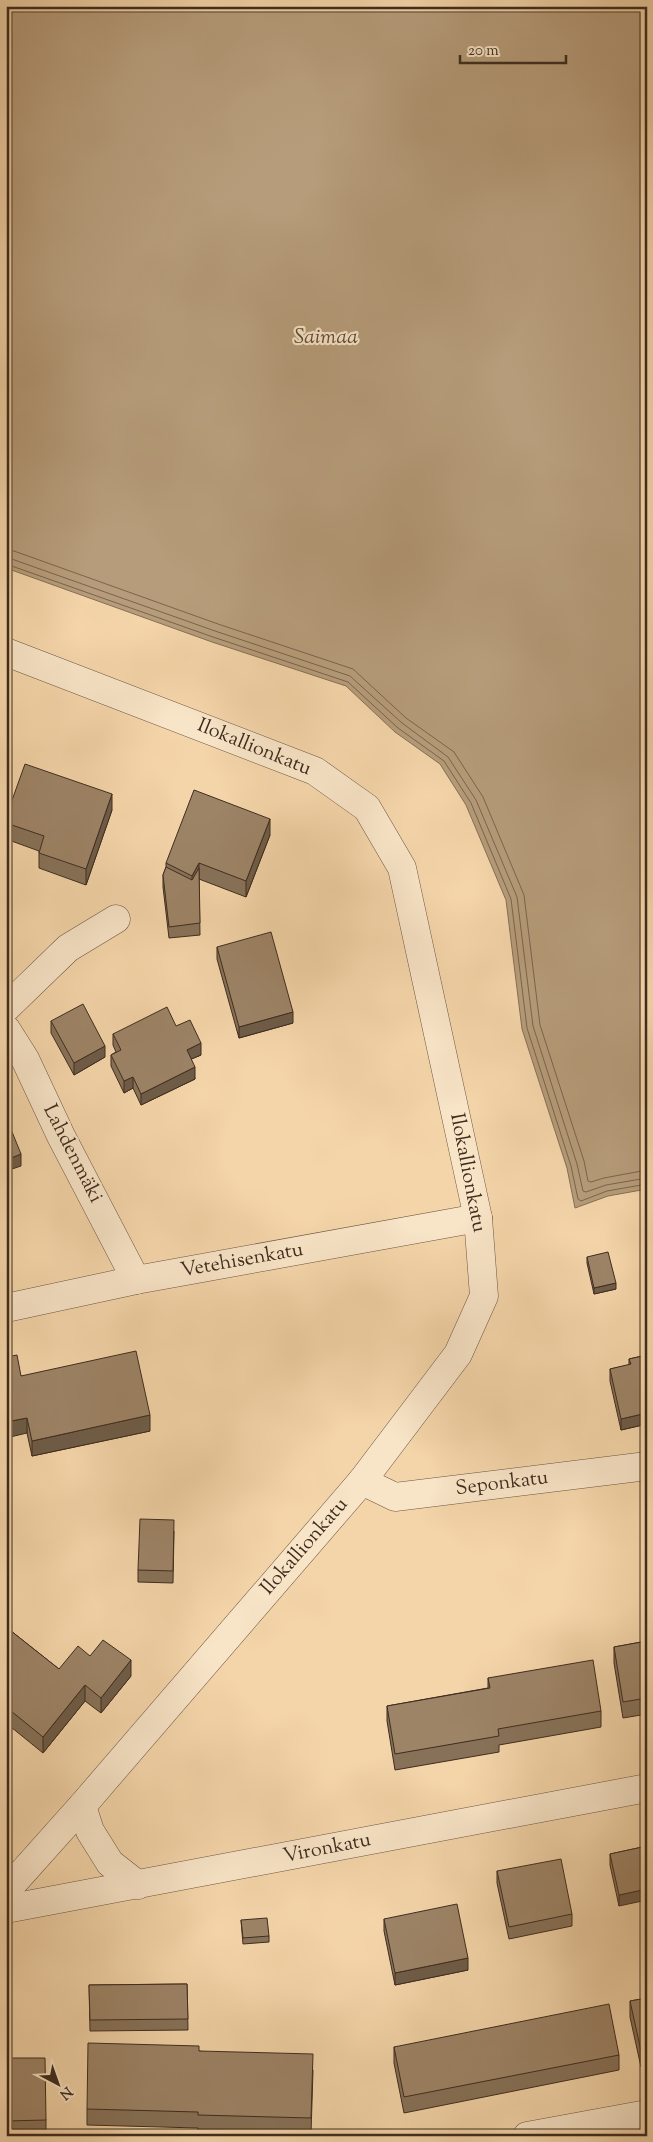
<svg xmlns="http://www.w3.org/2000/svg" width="653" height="2142" viewBox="0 0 653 2142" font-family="'Sorts Mill Goudy',serif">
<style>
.water{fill:#b69c7a;stroke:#866f56}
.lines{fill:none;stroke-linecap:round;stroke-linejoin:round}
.shore{stroke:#7a644c;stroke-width:1}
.minor-casing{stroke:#6c5642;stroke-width:29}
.minor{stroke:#f8e4c7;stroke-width:28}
.wall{fill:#877259;stroke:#3e2c1f}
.shaded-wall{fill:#6e5c48;stroke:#3e2c1f}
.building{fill:#9d8467;stroke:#3e2c1f}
.labels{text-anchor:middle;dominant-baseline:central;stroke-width:4.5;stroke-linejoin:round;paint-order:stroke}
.street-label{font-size:20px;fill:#3e2c1f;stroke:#f8e4c7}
.water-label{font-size:21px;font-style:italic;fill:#5c4836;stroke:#f8e4c7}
</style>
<rect width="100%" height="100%" fill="#f4d5a9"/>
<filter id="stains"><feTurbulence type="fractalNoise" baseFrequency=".004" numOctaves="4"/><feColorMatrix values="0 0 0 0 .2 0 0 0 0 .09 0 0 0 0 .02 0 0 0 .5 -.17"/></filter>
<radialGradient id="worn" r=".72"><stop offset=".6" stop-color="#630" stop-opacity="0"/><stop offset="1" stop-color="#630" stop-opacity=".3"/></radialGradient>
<!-- water -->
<polygon class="water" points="6,6 647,6 647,1189 608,1196 575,1208 567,1168 522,1029 506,900 466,805 440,764 395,732 346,686 212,642 6,568"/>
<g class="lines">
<!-- shore -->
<g class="shore">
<polyline points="6,550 14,551 218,624 353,669 406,718 454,752 483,797 524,895 540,1025 584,1161 588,1181 591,1182 604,1178 647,1170"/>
<polyline points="6,557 215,631 350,676 402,723 448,757 476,800 517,897 533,1026 577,1164 583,1191 586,1192 606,1185 647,1178"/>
<polyline points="6,564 213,637 348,682 398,728 444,761 471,803 511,899 527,1028 571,1166 578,1199 581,1201 607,1191 647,1184"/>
</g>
<!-- minor casing -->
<g class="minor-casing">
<g id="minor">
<polyline points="6,652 315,771 367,808 402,868 478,1218 484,1296 458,1354 362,1481 82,1806 6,1891"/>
<polyline points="6,1008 68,948 116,919"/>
<polyline points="6,1029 25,1059 61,1136 136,1280"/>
<polyline points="6,1308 136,1280 478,1218"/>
<polyline points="362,1481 395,1497 647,1466"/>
<polyline points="82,1806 90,1831 110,1863 138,1885"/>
<polyline points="6,1909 647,1788"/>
<polyline points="527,2136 647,2114"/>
</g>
</g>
<!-- minor -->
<use href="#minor" class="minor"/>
</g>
<!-- wall -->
<g class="wall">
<polygon points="112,810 86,885 39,868 39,851 6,839 6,817"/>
<polygon points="270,835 246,897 199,879 200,935 169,938 163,887 163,875 166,867 166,863"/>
<polygon points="217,947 293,1023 239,1038 217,959"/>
<polygon points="51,1021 105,1057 74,1075 51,1033"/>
<polygon points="176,1026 201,1055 191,1059 195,1079 141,1105 133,1088 124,1093 111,1066 111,1055 116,1052 113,1045 113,1034"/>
<polygon points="587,1257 616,1289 594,1294 587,1263"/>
<polygon points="647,1355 647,1424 621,1430 610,1381 610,1369 629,1365 629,1359"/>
<polygon points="21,1376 150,1431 32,1456 27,1433"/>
<polygon points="174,1531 173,1583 138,1582 138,1570"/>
<polygon points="6,1627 59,1669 90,1656 131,1676 101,1713 85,1701 43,1753 6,1723"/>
<polygon points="647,1641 647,1714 623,1718 614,1663 614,1647"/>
<polygon points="488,1678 601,1711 601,1727 499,1745 499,1752 395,1770 387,1721 387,1706 488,1688"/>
<polygon points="647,1846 619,1906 610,1865 610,1854"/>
<polygon points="497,1871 572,1914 572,1926 509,1939 497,1883"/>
<polygon points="384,1919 468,1970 395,1985 384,1931"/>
<polygon points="241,1920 269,1936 269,1942 243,1944"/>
<polygon points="187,1984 188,2030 90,2031 89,1985"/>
<polygon points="647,1998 641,2067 630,2017 630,2001"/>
<polygon points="394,2047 619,2055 619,2070 404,2113 394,2063"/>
<polygon points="199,2051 313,2070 311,2134 198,2131 198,2128 87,2125 87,2109"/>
<polygon points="6,2058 46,2120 46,2136 6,2136"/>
</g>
<!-- shaded-wall -->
<g class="shaded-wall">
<polygon points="112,794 112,810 86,885 86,869"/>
<polygon points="270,819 270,835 246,897 246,881"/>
<polygon points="199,863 199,879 192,892 192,876"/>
<polygon points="293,1012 293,1023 239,1038 239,1027"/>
<polygon points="201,1043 201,1055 187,1061 187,1050"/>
<polygon points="105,1046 105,1057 74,1075 74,1063"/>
<polygon points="195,1067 195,1079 141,1105 141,1094"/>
<polygon points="133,1077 133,1088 124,1093 124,1081"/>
<polygon points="21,1154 21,1166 6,1171 6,1160"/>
<polygon points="616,1283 616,1289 594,1294 594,1288"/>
<polygon points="647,1413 647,1424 621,1430 621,1419"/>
<polygon points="150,1415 150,1431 32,1456 32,1441"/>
<polygon points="27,1418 27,1433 6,1438 6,1422"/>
<polygon points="131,1660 131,1676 101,1713 101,1698"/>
<polygon points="85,1685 85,1701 43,1753 43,1737"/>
<polygon points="647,1889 647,1900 619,1906 619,1895"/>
<polygon points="468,1958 468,1970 395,1985 395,1973"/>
<polygon points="647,2050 647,2065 641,2067 641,2051"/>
</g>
<!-- building -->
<g class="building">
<polygon points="25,764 112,794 86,869 39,853 44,836 6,823 6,817"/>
<polygon points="194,790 270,819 246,881 199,863 192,876 166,863"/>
<polygon points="166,867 192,880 199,868 200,923 169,927 163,875"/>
<polygon points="271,932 293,1012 239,1027 217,947"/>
<polygon points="83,1004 105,1046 74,1063 51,1021"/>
<polygon points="167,1007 176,1026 190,1020 201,1043 187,1050 195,1067 141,1094 133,1077 124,1081 111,1055 121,1050 113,1034"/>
<polygon points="6,1117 21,1154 6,1160"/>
<polygon points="608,1252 616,1283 594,1288 587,1257"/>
<polygon points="136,1351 150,1415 32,1441 27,1418 6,1422 6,1357 17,1355 21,1376"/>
<polygon points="647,1355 647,1413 621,1419 610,1369 631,1364 629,1359"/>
<polygon points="140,1519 174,1520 173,1571 138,1570"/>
<polygon points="6,1627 59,1669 78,1646 90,1656 103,1640 131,1660 101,1698 85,1685 43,1737 6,1707"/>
<polygon points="647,1641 647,1698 623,1702 614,1647"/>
<polygon points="593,1660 601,1711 498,1729 499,1736 395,1754 387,1706 490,1688 488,1678"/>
<polygon points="647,1846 647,1889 619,1895 610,1854"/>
<polygon points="561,1859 572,1914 509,1927 497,1871"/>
<polygon points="457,1904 468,1958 395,1973 384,1919"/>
<polygon points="267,1918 269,1936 243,1938 241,1920"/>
<polygon points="187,1984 188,2019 90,2020 89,1985"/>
<polygon points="647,1998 647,2050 641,2051 630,2001"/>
<polygon points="609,2004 619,2055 404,2097 394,2047"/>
<polygon points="88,2043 199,2046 199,2051 313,2054 311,2118 198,2115 198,2112 87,2109"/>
<polygon points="6,2058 45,2058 46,2120 6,2121"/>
</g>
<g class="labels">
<!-- street labels -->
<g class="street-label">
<text transform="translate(254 748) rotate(22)">Ilokallionkatu</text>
<text transform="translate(72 1154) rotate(63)">Lahdenmäki</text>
<text transform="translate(467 1173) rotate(79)">Ilokallionkatu</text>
<text transform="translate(242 1261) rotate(-10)">Vetehisenkatu</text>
<text transform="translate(502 1484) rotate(-7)">Seponkatu</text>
<text transform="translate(305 1547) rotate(-49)">Ilokallionkatu</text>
<text transform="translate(327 1849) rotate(-11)">Vironkatu</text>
</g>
<!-- water labels -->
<g class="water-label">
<text x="326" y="338">Saimaa</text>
</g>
</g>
<!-- margin -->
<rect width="653" height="2142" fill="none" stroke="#f4d5a9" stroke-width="25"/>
<rect x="8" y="8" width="638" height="2127" fill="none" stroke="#3e2c1f" stroke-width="2.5"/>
<rect x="12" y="12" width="628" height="2117" fill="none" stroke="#3e2c1f"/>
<!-- north arrow -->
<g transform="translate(58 2084) rotate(139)" stroke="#f8e4c7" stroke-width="4" paint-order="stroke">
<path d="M0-4L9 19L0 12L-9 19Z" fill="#3e2c1f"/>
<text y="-8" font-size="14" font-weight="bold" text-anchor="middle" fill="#3e2c1f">N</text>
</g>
<!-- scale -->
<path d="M460 55v8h106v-8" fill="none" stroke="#3e2c1f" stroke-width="2.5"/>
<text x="468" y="55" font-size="15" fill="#3e2c1f" stroke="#f8e4c7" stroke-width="4" paint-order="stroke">20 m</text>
<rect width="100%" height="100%" filter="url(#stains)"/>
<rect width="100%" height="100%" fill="url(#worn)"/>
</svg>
